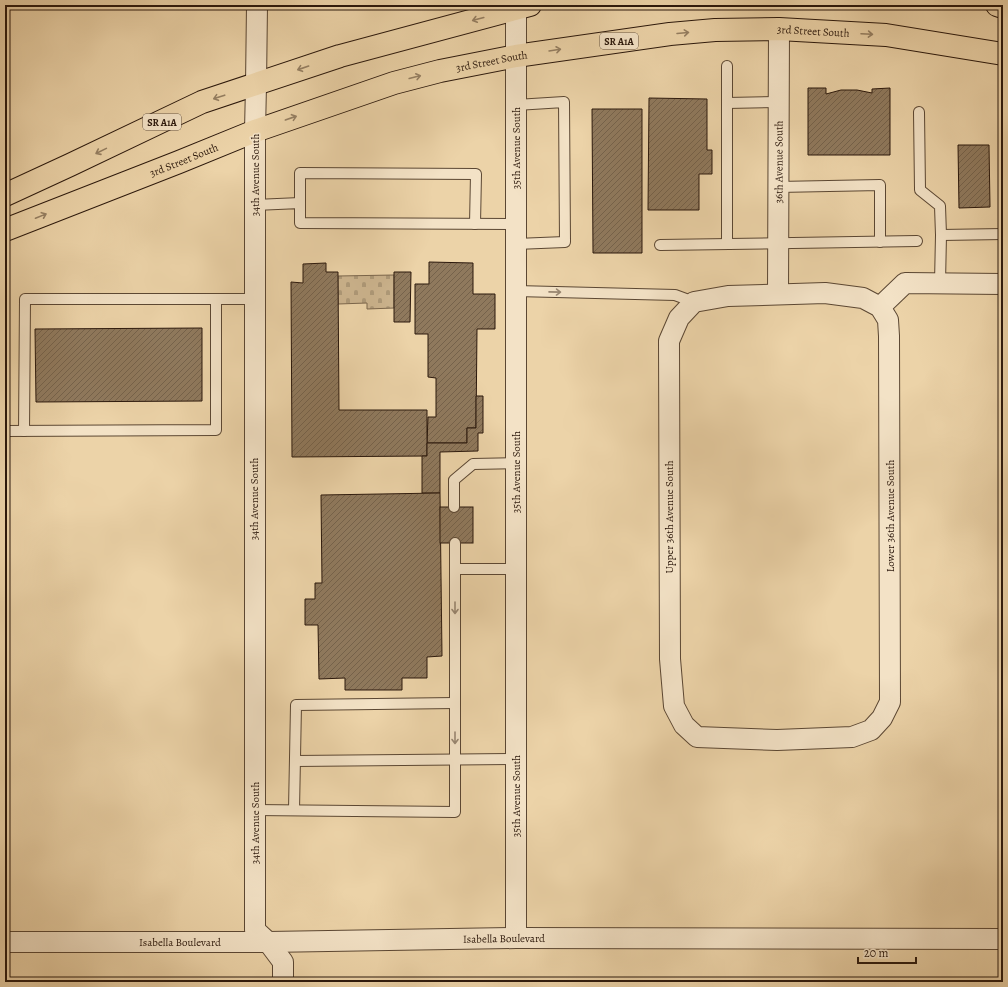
<svg xmlns="http://www.w3.org/2000/svg" width="1008" height="987" viewBox="0 0 1008 987" font-family="Alegreya,serif">
<style>
.cemetery{fill:url(#cemetery-stones);stroke:#7b664c}
.building{fill:url(#building-hatch);stroke:#2b180c}
.lines{fill:none;stroke-linecap:round;stroke-linejoin:round}
.service-casing{stroke:#5b4733;stroke-width:12}
.minor-casing{stroke:#5b4733;stroke-width:22}
.primary-casing{stroke:#2b180c;stroke-width:24}
.service{stroke:#f3e2c6;stroke-width:10}
.minor{stroke:#f3e2c6;stroke-width:20}
.primary{stroke:#ecd3a8;stroke-width:22}
.oneway{stroke:#957f62}
.oneway2{stroke:#998772}
.labels{text-anchor:middle;dominant-baseline:central;stroke-width:3;stroke-linejoin:round;paint-order:stroke}
.shield{fill:#f3e2c6;stroke:#675544;stroke-width:1}
.shield-label{font-size:10px;font-weight:bold;fill:#2b180c}
.street-label{font-size:11px;fill:#2b180c;stroke:#f3e2c6}
</style>
<defs>
<pattern id="cemetery-stones" width="16" height="16" patternUnits="userSpaceOnUse"><rect width="16" height="16" fill="#cbb38d"/><path d="M2 7V4a2 2 0 0 1 4 0v3zM10 15v-3a2 2 0 0 1 4 0v3z" fill="#ae9978"/></pattern>
<pattern id="building-hatch" width="6" height="6" patternUnits="userSpaceOnUse"><rect width="6" height="6" fill="#8f795d"/><path d="M-1 1l2-2M0 6l6-6M5 7l2-2" fill="none" stroke="#75624b"/></pattern>
</defs>
<rect width="100%" height="100%" fill="#ecd3a8"/>
<filter id="stains"><feTurbulence type="fractalNoise" baseFrequency=".005" numOctaves="4"/><feColorMatrix values="0 0 0 0 .2 0 0 0 0 .09 0 0 0 0 .02 0 0 0 .5 -.17"/></filter>
<radialGradient id="worn" r=".72"><stop offset=".6" stop-color="#630" stop-opacity="0"/><stop offset="1" stop-color="#630" stop-opacity=".3"/></radialGradient>
<!-- cemetery -->
<polygon class="cemetery" points="394,275 394,308 367,309 367,303 338,304 338,276"/>
<!-- building -->
<g class="building">
<polygon points="808,88 826,88 826,94 841,90 857,90 872,93 872,89 890,88 890,155 808,155"/>
<polygon points="649,98 707,99 707,150 712,150 712,174 699,174 699,210 648,210"/>
<polygon points="592,109 642,109 642,253 593,253"/>
<polygon points="958,145 989,145 990,207 959,208"/>
<polygon points="429,262 473,263 473,294 495,294 495,329 477,329 476,428 467,428 467,443 427,443 428,417 436,417 436,378 428,377 428,334 415,334 415,284 429,284"/>
<polygon points="326,263 326,272 338,272 338,276 339,410 427,410 427,456 292,457 291,282 303,283 303,264"/>
<polygon points="394,272 411,272 410,322 394,322"/>
<polygon points="202,328 202,401 36,402 35,329"/>
<polygon points="476,396 483,396 483,433 478,433 478,451 440,452 440,493 422,493 422,456 427,456 427,443 467,443 467,428 476,428"/>
<polygon points="440,493 442,656 427,657 427,678 402,678 402,690 345,690 345,678 319,679 318,625 305,625 305,599 315,599 315,583 322,583 321,495"/>
<rect x="440" y="507" width="33" height="36"/>
</g>
<g class="lines">
<!-- service casing -->
<g class="service-casing">
<g id="service">
<polyline points="727,66 727,244"/>
<polyline points="727,103 779,102"/>
<polyline points="516,105 564,102 565,242 516,244"/>
<polyline points="919,112 920,190 940,206 941,235 940,283"/>
<polyline points="778,187 880,185 880,242"/>
<polyline points="300,203 300,173 476,174 475,224"/>
<polyline points="255,205 300,203 300,223 516,224"/>
<polyline points="941,235 1003,234"/>
<polyline points="660,245 917,241"/>
<polyline points="516,291 675,295 694,302"/>
<polyline points="5,431 216,430 216,299"/>
<polyline points="24,431 25,299 254,299"/>
<polyline points="454,507 454,480 473,464 516,463"/>
<polyline points="455,569 516,569"/>
<polyline points="295,761 516,759"/>
<polyline points="255,810 455,812 455,543"/>
<polyline points="294,810 296,705 455,703"/>
</g>
</g>
<!-- minor casing -->
<g class="minor-casing">
<g id="minor">
<polyline points="257,5 256,85 255,131 255,930 268,942 283,962 283,982"/>
<polyline points="516,5 516,938"/>
<polygon points="825,293 863,298 880,307 888,320 889,336 890,702 882,718 871,730 852,737 777,740 697,737 684,725 674,706 670,659 669,341 679,318 694,302 728,296"/>
<path id="s1" d="M778,294l1,-265"/>
<polyline points="880,307 905,283 1003,284"/>
<path id="s2" d="M5,942h263l248,-4 487,1"/>
</g>
</g>
<!-- primary casing -->
<g class="primary-casing">
<g id="primary">
<polyline points="997,5 1003,7"/>
<polyline points="5,195 70,165 202,102 340,56 530,5"/>
<path id="s3" d="M5,230l174,-68 76,-31 139,-48 46,-12 76,-15 154,-22 45,-4 64,-1 107,6 117,19"/>
</g>
</g>
<!-- service -->
<use href="#service" class="service"/>
<!-- minor -->
<use href="#minor" class="minor"/>
<!-- primary -->
<use href="#primary" class="primary"/>
</g>
<!-- one-way arrows -->
<defs><path id="oneway-shaft" d="M-6 0H5M1.5-3L5.5 0L1.5 3" fill="none" stroke-width="1.6" stroke-linecap="round" stroke-linejoin="round"/></defs>
<g class="oneway">
<use href="#oneway-shaft" transform="translate(478 19) rotate(165)"/>
<use href="#oneway-shaft" transform="translate(683 33) rotate(-5)"/>
<use href="#oneway-shaft" transform="translate(867 34) rotate(3)"/>
<use href="#oneway-shaft" transform="translate(555 50) rotate(-9)"/>
<use href="#oneway-shaft" transform="translate(303 68) rotate(161)"/>
<use href="#oneway-shaft" transform="translate(415 77) rotate(-14)"/>
<use href="#oneway-shaft" transform="translate(219 97) rotate(162)"/>
<use href="#oneway-shaft" transform="translate(291 118) rotate(-19)"/>
<use href="#oneway-shaft" transform="translate(101 151) rotate(154)"/>
<use href="#oneway-shaft" transform="translate(41 216) rotate(-22)"/>
</g>
<g class="oneway2">
<use href="#oneway-shaft" transform="translate(555 292) rotate(1)"/>
<use href="#oneway-shaft" transform="translate(455 608) rotate(90)"/>
<use href="#oneway-shaft" transform="translate(455 738) rotate(90)"/>
</g>
<g class="labels">
<!-- shield labels -->
<g class="shield">
<rect x="600" y="33" width="38" height="16" rx="3"/>
<rect x="143" y="114" width="38" height="16" rx="3"/>
</g>
<g class="shield-label">
<text x="619" y="41">SR A1A</text>
<text x="162" y="122">SR A1A</text>
</g>
<!-- street labels -->
<g class="street-label">
<text stroke="none"><textPath href="#s3" startOffset="840">3rd Street South</textPath></text>
<text stroke="none"><textPath href="#s3" startOffset="516">3rd Street South</textPath></text>
<text transform="translate(516 148) rotate(-90)">35th Avenue South</text>
<text stroke="none"><textPath href="#s3" startOffset="192">3rd Street South</textPath></text>
<text stroke="none"><textPath href="#s1" startOffset="132">36th Avenue South</textPath></text>
<text transform="translate(255 175) rotate(-90)">34th Avenue South</text>
<text transform="translate(516 472) rotate(-90)">35th Avenue South</text>
<text transform="translate(254 499) rotate(-90)">34th Avenue South</text>
<text transform="translate(890 516) rotate(-90)">Lower 36th Avenue South</text>
<text transform="translate(669 517) rotate(-90)">Upper 36th Avenue South</text>
<text transform="translate(516 796) rotate(-90)">35th Avenue South</text>
<text transform="translate(255 823) rotate(-90)">34th Avenue South</text>
<text stroke="none"><textPath href="#s2" startOffset="499">Isabella Boulevard</textPath></text>
<text stroke="none"><textPath href="#s2" startOffset="175">Isabella Boulevard</textPath></text>
</g>
</g>
<!-- margin -->
<rect width="1008" height="987" fill="none" stroke="#ecd3a8" stroke-width="20"/>
<rect x="6" y="6" width="996" height="975" fill="none" stroke="#2b180c" stroke-width="2"/>
<rect x="10" y="10" width="988" height="967" fill="none" stroke="#2b180c"/>
<!-- scale -->
<path d="M858 957v6h58v-6" fill="none" stroke="#2b180c" stroke-width="2"/>
<text x="864" y="957" font-size="12" fill="#2b180c" stroke="#f3e2c6" stroke-width="3" paint-order="stroke">20 m</text>
<rect width="100%" height="100%" filter="url(#stains)"/>
<rect width="100%" height="100%" fill="url(#worn)"/>
</svg>
